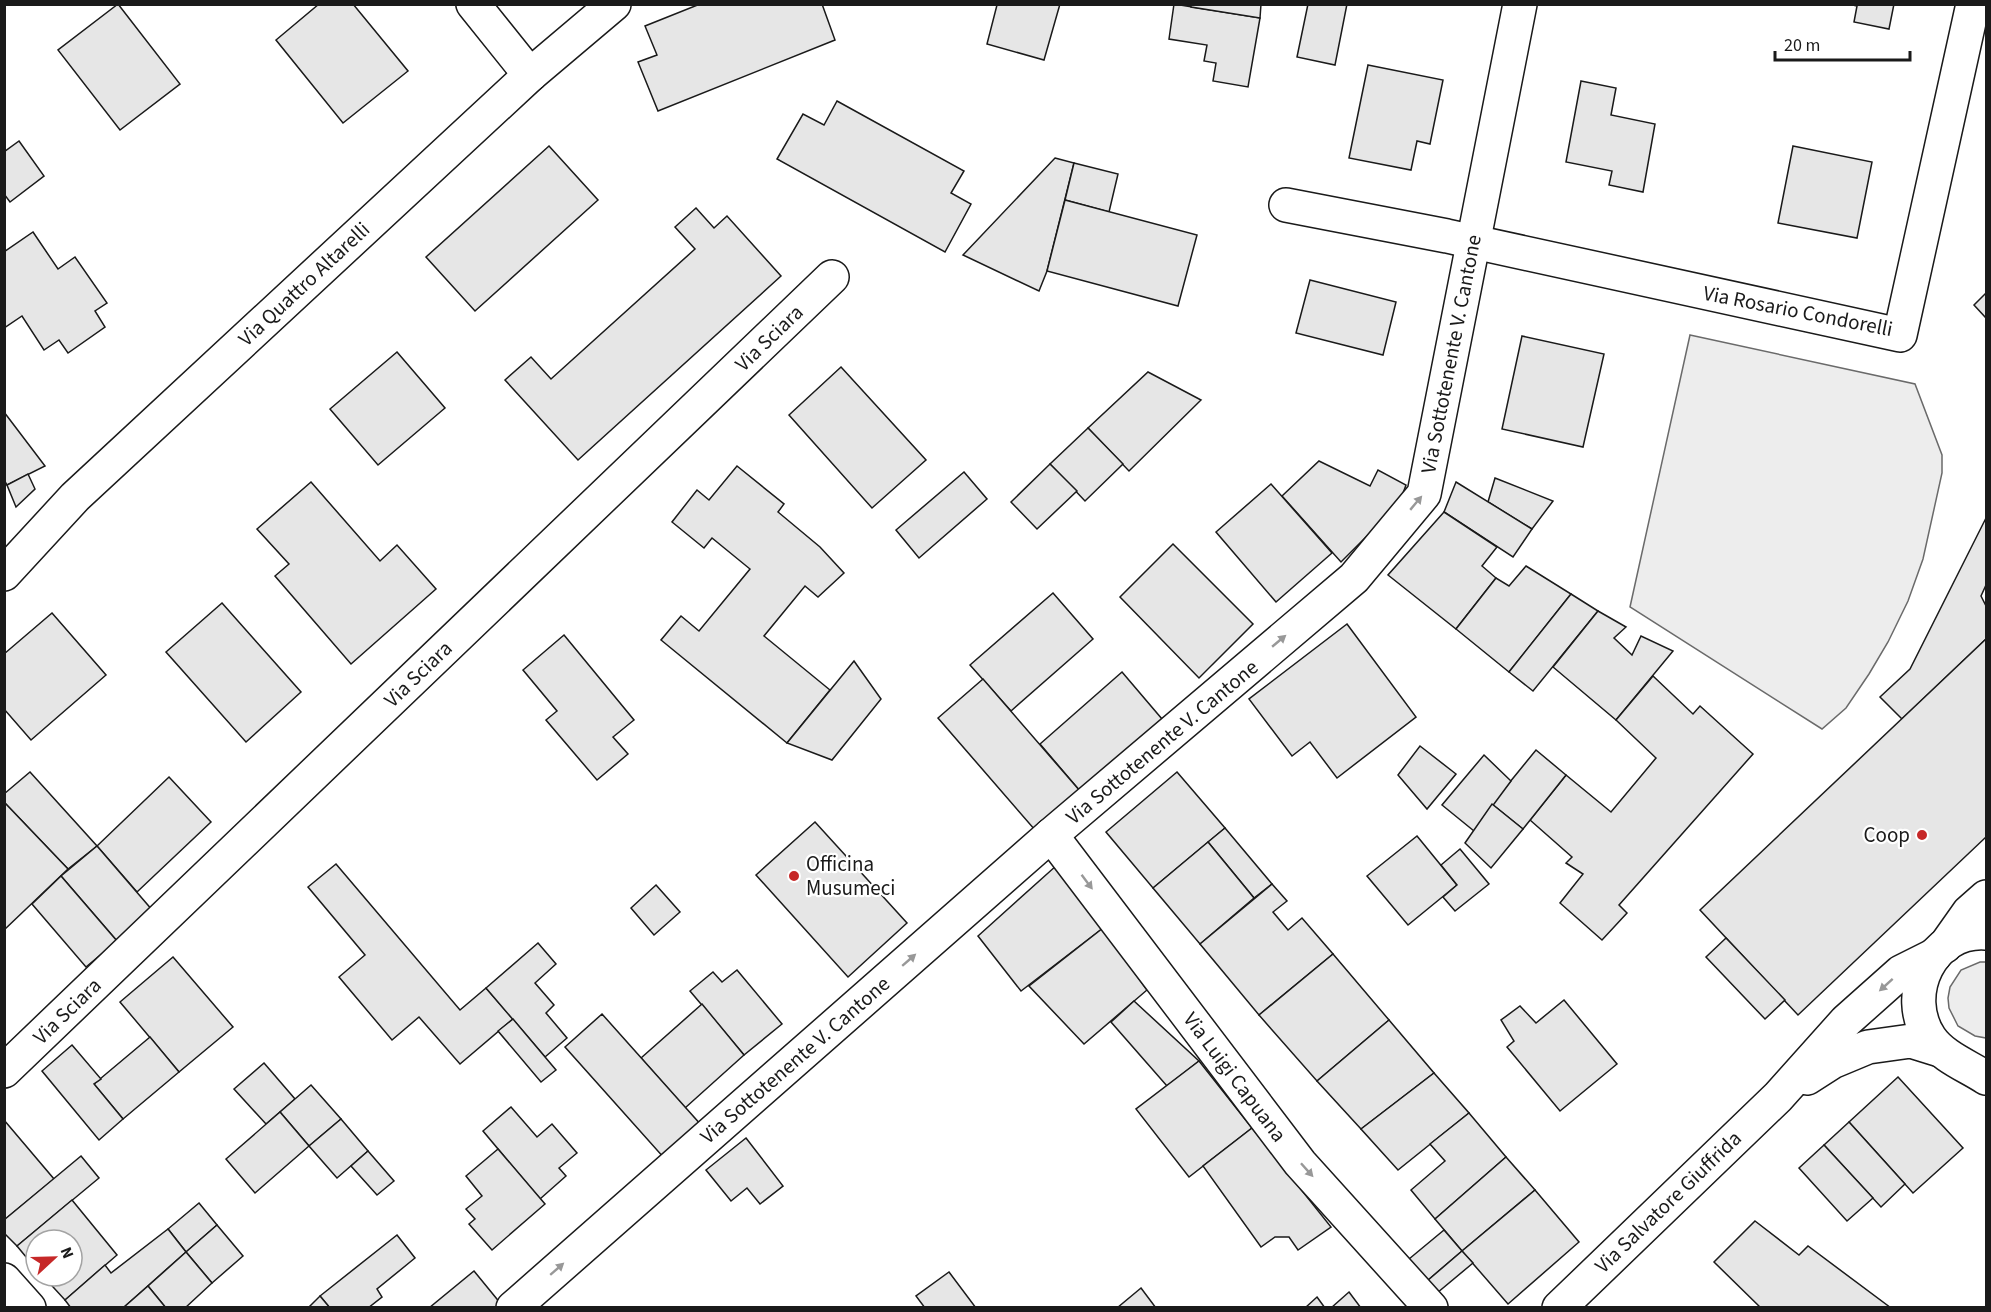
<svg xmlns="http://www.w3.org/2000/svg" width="1991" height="1312" viewBox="0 0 1991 1312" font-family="'Source Sans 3',sans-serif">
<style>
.built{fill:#ededed;stroke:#6a6a6a;stroke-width:1.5}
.building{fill:#e6e6e6;stroke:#1a1a1a;stroke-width:1.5}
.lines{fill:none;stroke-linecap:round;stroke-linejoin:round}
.street-casing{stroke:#1a1a1a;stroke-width:36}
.secondary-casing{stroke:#1a1a1a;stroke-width:36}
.street{stroke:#fff;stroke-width:33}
.secondary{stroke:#fff;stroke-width:33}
.oneway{fill:#989898}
.poi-dot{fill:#c62828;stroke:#fff;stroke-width:2}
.labels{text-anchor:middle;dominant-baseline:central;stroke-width:4.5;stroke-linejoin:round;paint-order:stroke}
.street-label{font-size:21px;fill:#1a1a1a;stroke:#fff}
.poi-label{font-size:21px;fill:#1a1a1a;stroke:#fff;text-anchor:end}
</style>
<rect width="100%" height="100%" fill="#fff"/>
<!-- built -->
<g class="built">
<polygon points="1690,335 1915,384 1942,455 1942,473 1923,559 1908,601 1888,642 1869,674 1846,708 1822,729 1630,607"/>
<polygon points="1980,962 1986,962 1986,1038 1975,1036 1958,1026 1949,1008 1948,998 1950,987 1961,970"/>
</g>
<!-- building -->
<g class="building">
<polygon points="118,4 180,84 120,130 58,50"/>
<polygon points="319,4 353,4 408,71 343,123 276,40"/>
<polygon points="700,4 822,4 835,40 658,111 638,62 657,55 645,26"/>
<polygon points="994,4 1060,4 1044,60 987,44 997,5"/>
<polygon points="1174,4 1260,18 1248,87 1213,81 1216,63 1204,61 1207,45 1169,39"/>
<polygon points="1191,4 1261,4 1260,18 1191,7"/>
<polygon points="1308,4 1347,4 1335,65 1297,57"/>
<polygon points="1848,4 1894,4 1889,29 1854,22 1857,6"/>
<polygon points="1368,65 1443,80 1430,144 1417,141 1411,170 1349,158"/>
<polygon points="1581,81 1616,88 1611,115 1655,124 1643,192 1609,185 1612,171 1566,162"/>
<polygon points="837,101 964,171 951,193 971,204 945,252 777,159 803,114 824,125"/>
<polygon points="19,141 44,176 10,202 4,194 4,152"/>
<polygon points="549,146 598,200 475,311 426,257"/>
<polygon points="1793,146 1872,162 1857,238 1778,223"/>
<polygon points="1055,158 1074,163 1047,271 1039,291 963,255"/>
<polygon points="1074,163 1118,174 1109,212 1065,200"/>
<polygon points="1065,200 1197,235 1178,306 1047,271"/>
<polygon points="696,208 714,228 727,216 781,276 578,460 505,380 531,357 551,379 695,249 675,227"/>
<polygon points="33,232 58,269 75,257 107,303 95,311 105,327 68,353 59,340 44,350 22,316 4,328 4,252"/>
<polygon points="1310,280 1396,302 1383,355 1296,333"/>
<polygon points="1986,293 1986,318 1974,305"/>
<polygon points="1522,336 1604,354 1583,447 1502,429"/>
<polygon points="397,352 445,408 378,465 330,409"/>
<polygon points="841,367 926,460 872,508 789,415"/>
<polygon points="1148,372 1201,400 1129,471 1088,428"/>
<polygon points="4,412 45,466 7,485 4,480"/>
<polygon points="1088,428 1123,464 1085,501 1050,464"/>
<polygon points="1319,461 1370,486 1378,470 1406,485 1399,504 1341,562 1282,496"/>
<polygon points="1050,464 1077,491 1037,529 1011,502"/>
<polygon points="737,466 784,504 778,512 820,547 844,573 818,597 805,586 764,636 830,690 787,743 661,640 681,616 699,631 750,569 712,538 704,548 672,522 697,490 709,500"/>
<polygon points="964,472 987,499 919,558 896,530"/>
<polygon points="28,474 35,489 16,507 7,485"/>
<polygon points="1495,478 1553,501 1532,529 1488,502"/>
<polygon points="311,482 380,561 397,545 436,589 351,664 275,576 289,564 257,529"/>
<polygon points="1456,482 1532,529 1513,557 1444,512"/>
<polygon points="1271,484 1332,553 1276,602 1216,532"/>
<polygon points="1444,512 1497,547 1482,566 1496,578 1456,629 1388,575"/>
<polygon points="1986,518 1986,585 1981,596 1986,606 1986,639 1902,719 1880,697 1910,669"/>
<polygon points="1173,544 1253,624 1199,678 1120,597"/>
<polygon points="1526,566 1571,594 1509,672 1456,629 1496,578 1509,586"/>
<polygon points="1053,593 1093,639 1011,711 970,665"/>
<polygon points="1571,594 1598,611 1533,691 1509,672"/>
<polygon points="222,603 301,692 246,742 166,652"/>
<polygon points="1598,611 1626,627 1614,638 1632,655 1641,636 1673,651 1616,720 1553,667"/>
<polygon points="52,613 106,675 31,740 4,709 4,654"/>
<polygon points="1347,624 1416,717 1337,778 1310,742 1292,756 1249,699"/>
<polygon points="564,635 634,720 613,737 628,754 597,780 546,720 557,711 523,670"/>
<polygon points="1986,639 1986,837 1798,1015 1700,910"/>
<polygon points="854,661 881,699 832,760 787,743"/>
<polygon points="1122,672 1162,719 1080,791 1040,744"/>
<polygon points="1653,676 1693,714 1700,706 1753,754 1619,905 1627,913 1602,940 1560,903 1583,874 1566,863 1572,857 1530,820 1566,775 1611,812 1656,758 1616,720"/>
<polygon points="983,679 1080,791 1035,830 938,718"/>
<polygon points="1420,746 1456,774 1427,809 1398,775"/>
<polygon points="1536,750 1566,775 1523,829 1492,804"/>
<polygon points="1484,755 1511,781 1474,831 1442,805"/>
<polygon points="30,772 97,846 68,869 4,802 4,794"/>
<polygon points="1177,772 1225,828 1153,888 1106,832"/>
<polygon points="169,777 211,822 137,892 97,846"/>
<polygon points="4,802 68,869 4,930"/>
<polygon points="1492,804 1523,829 1491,868 1465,843"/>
<polygon points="815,822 907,923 848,977 756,875"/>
<polygon points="1225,828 1272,884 1254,898 1208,842"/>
<polygon points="1417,836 1457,885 1408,925 1367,876"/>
<polygon points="1208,842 1254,898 1200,944 1153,888"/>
<polygon points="97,846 153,911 117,941 61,876"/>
<polygon points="1460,849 1489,884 1455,911 1443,897 1457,885 1441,865"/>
<polygon points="336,864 460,1010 486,988 513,1019 460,1064 419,1017 392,1040 339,977 365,955 308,887"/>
<polygon points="1057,865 1103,928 1021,991 978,936"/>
<polygon points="61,876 117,941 86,967 32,904"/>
<polygon points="1272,884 1287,901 1273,912 1288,930 1302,918 1333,954 1259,1015 1200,944"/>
<polygon points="656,885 680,912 654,935 631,908"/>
<polygon points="1103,928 1147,990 1084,1044 1029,986"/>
<polygon points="1726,938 1785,1000 1765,1019 1706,957"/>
<polygon points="538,943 556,964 535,983 554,1005 546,1013 567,1038 545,1057 486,988"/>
<polygon points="1333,954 1389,1020 1317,1081 1259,1015"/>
<polygon points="173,957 233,1027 179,1072 120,1002"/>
<polygon points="737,970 782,1024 744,1055 690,991 713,972 722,982"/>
<polygon points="1564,1000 1617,1064 1560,1111 1507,1047 1514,1041 1501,1020 1520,1006 1536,1023"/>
<polygon points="1134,1001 1199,1061 1167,1086 1111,1022"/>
<polygon points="702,1004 744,1055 685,1108 641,1058"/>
<polygon points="602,1014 702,1126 665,1159 565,1047"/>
<polygon points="513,1019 556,1070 541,1082 498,1031"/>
<polygon points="1389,1020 1434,1073 1361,1129 1317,1081"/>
<polygon points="150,1037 179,1072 123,1119 94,1084"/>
<polygon points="72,1045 101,1079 94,1084 123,1119 99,1140 42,1071"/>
<polygon points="1199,1061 1252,1128 1189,1177 1136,1109"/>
<polygon points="264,1063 295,1099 266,1124 234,1089"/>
<polygon points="1434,1073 1469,1113 1398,1170 1361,1129"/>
<polygon points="1898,1077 1963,1148 1913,1193 1849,1122"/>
<polygon points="311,1085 341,1119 309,1146 280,1112"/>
<polygon points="511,1107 537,1137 552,1124 577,1153 559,1168 566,1176 540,1199 483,1131"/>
<polygon points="280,1112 309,1146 255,1193 226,1159"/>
<polygon points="1469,1113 1506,1157 1435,1219 1411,1190 1445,1161 1430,1144"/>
<polygon points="341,1119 368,1151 337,1178 309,1146"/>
<polygon points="4,1120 54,1179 4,1220"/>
<polygon points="1849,1122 1905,1184 1881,1207 1824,1145"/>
<polygon points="1252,1128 1331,1227 1298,1250 1289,1237 1275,1237 1261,1247 1203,1166"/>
<polygon points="746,1138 783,1186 760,1204 747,1188 731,1201 706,1170"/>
<polygon points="1824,1145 1873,1198 1847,1221 1799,1168"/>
<polygon points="498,1149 545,1204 492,1250 469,1224 475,1219 466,1209 482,1196 466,1176"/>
<polygon points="368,1151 394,1181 377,1195 351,1166"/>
<polygon points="81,1156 99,1178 17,1246 4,1233 4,1220"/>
<polygon points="1506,1157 1535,1190 1462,1251 1435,1219"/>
<polygon points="1535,1190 1579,1242 1508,1304 1462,1251"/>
<polygon points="72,1200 117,1255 65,1300 43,1276 72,1276 72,1240 36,1240 36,1269 17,1246"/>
<polygon points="199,1203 217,1225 186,1252 168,1229"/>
<polygon points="1755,1221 1799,1255 1808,1246 1891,1308 1761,1308 1714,1262"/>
<polygon points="217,1225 243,1256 212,1283 186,1252"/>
<polygon points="168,1229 186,1252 123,1308 71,1308 65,1300 105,1265 111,1273"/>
<polygon points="1444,1230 1462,1251 1427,1281 1409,1259"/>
<polygon points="397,1235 415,1258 377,1289 382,1297 368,1308 330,1308 320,1296"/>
<polygon points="1462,1251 1473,1263 1437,1293 1427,1281"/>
<polygon points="186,1252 212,1283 185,1308 166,1308 148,1286"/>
<polygon points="474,1271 501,1304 497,1308 429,1308"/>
<polygon points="949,1272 976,1308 925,1308 916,1296"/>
<polygon points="148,1286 166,1308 123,1308"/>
<polygon points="1141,1288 1156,1308 1117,1308"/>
<polygon points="1349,1292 1361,1308 1331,1308"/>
<polygon points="320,1296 330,1308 308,1308"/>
<polygon points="1317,1297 1325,1308 1305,1308"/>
</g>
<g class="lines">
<!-- street casing -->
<g class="street-casing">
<g id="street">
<polyline points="473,4 530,75"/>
<polyline points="1286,205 1447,236 1900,335 1973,4"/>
<polyline points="4,574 75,497 530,75 614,4"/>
<polyline points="1051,835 1300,1163 1431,1308"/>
<polyline points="1945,946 1969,912 1986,897"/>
<polyline points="4,1071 832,277"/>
<polyline points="513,1308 1051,835 1354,578 1424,494 1520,4"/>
</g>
</g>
<!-- secondary casing -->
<g class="secondary-casing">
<g id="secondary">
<path d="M1986,933c-55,-4 -85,62 -56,105 13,19 38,28 56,40"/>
<polyline points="1807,1078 1832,1062 1868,1047 1911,1041 1940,1050"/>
<polyline points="4,1280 29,1308"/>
<polyline points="1559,1308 1778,1097 1846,1021 1901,972 1935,955"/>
</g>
</g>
<!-- street -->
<use href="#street" class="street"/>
<!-- secondary -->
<use href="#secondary" class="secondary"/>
</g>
<!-- one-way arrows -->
<defs><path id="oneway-solid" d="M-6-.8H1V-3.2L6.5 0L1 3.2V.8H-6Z" transform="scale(1.5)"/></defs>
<g class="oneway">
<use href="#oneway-solid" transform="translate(1416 503) rotate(-50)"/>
<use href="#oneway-solid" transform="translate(1279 641) rotate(-40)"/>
<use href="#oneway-solid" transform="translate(1087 882) rotate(53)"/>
<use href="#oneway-solid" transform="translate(909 960) rotate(-41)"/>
<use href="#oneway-solid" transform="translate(1886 985) rotate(138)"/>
<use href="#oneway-solid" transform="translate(1307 1170) rotate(48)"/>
<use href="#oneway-solid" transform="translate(557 1269) rotate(-41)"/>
</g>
<!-- markers -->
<g class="poi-dot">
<circle cx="1922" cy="835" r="6"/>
<circle cx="794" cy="876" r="6"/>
</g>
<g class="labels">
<!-- street labels -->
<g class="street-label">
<text transform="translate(304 284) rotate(-43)">Via Quattro Altarelli</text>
<text transform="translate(1798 311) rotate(11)">Via Rosario Condorelli</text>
<text transform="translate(769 338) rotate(-44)">Via Sciara</text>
<text transform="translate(1451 354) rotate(-79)">Via Sottotenente V. Cantone</text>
<text transform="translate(418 674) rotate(-44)">Via Sciara</text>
<text transform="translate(1162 742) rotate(-40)">Via Sottotenente V. Cantone</text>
<text transform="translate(67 1011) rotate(-44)">Via Sciara</text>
<text transform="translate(795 1060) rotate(-41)">Via Sottotenente V. Cantone</text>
<text transform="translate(1235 1077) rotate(53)">Via Luigi Capuana</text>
<text transform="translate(1668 1202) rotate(-44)">Via Salvatore Giuffrida</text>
</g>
<!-- poi labels -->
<g class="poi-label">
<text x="1910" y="835">Coop</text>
<text x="806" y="864" text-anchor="start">Officina<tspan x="806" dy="24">Musumeci</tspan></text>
</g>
</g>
<!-- border -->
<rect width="1991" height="1312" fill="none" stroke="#1a1a1a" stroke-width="12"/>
<!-- north arrow -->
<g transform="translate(54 1258) rotate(68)"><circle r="28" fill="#ffffff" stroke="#a3a3a3" stroke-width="1.5"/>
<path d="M0-4.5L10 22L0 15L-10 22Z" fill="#c62828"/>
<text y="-9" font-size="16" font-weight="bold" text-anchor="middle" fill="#1a1a1a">N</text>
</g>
<!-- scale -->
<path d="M1775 51v9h135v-9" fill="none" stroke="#1a1a1a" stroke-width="3"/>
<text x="1784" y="51" font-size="18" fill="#1a1a1a" stroke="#ffffff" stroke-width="4.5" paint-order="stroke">20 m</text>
</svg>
